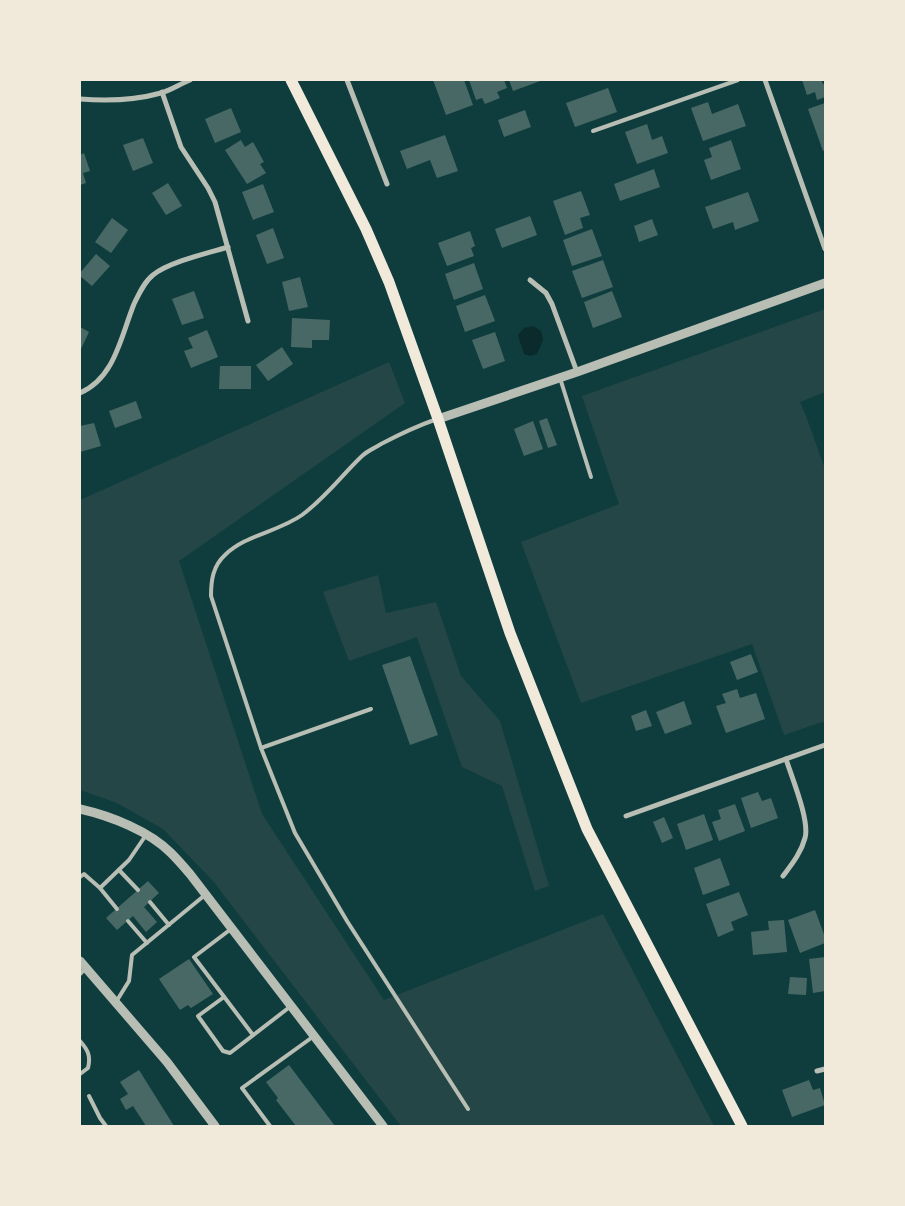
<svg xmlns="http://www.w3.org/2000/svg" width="905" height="1206" viewBox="0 0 905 1206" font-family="'PT Sans',sans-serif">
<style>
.green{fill:#244646}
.water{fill:#0a2a2b}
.building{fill:#486865}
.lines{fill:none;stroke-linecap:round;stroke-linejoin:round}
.service{stroke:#b8beb3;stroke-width:4}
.minor{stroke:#b8beb3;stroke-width:5}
.tertiary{stroke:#b8beb3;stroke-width:9}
.primary{stroke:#f1e9da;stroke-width:11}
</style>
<rect width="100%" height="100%" fill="#0f3d3e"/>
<!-- green -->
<g class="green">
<polygon points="825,309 825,392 800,402 806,416 825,469 825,721 784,735 752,644 581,703 521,542 619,504 582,396"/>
<polygon points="389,362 405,403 179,561 262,814 384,1000 603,914 714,1126 401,1126 213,881 163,829 117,803 80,790 80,500"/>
<polygon points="378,575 386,613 436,602 461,676 500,721 549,886 535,891 502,786 462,767 417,637 349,661 323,592"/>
</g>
<!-- water -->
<polygon class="water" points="533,326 541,331 543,340 537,354 530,356 524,354 518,335 524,328"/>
<!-- building -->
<g class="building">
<polygon points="433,80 464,80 473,105 446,115"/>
<polygon points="469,80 504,80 507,88 497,92 500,98 485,104 482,98 476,100"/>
<polygon points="509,80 543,80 513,91"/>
<polygon points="802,80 821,80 823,84 825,84 825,97 817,100 815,92 807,95"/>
<polygon points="608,88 617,112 575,127 566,103"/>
<polygon points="708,102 712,114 738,104 746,126 703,141 691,108"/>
<polygon points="825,103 825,150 823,151 808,109"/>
<polygon points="231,108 241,132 215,143 205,119"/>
<polygon points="525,110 531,127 504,137 498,120"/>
<polygon points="647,124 652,140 662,136 668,153 637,164 625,132"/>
<polygon points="445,135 458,171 437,178 430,160 407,169 400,151"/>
<polygon points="143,138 153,163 133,171 123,145"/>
<polygon points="241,140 245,147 253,142 264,162 260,164 266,173 247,184 225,150"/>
<polygon points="731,140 741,169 711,180 704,160 712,157 709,148"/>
<polygon points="84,153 90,171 83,173 86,183 80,185 80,155"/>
<polygon points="654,169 660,187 620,201 614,184"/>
<polygon points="168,183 182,206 166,215 152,193"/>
<polygon points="263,184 274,212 253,220 242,192"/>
<polygon points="581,191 590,215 580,218 583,228 565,235 553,201"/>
<polygon points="748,192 759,221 735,230 733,222 713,229 705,207"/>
<polygon points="530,216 537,235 502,248 495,229"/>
<polygon points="112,218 128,230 111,253 95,242"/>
<polygon points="652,219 658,235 639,242 634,226"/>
<polygon points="273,228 284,258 267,264 256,235"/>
<polygon points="592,229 602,256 572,266 563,240"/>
<polygon points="470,231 475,246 471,248 474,256 447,266 438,243"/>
<polygon points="96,254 110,266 92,286 80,276 80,273"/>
<polygon points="603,260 613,287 582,298 572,271"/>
<polygon points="474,263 483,289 454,300 445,274"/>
<polygon points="300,277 308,307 289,311 282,282"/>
<polygon points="194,291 204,318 182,325 172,299"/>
<polygon points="612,291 622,317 593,328 584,302"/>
<polygon points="485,295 495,321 465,332 456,306"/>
<polygon points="292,318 330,320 329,340 312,340 312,348 291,347"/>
<polygon points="80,327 89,332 80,351"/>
<polygon points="207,330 218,357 191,368 184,351 193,348 188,338"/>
<polygon points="495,332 505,361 483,369 472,340"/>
<polygon points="282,347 293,364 268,381 256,365"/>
<polygon points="220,366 251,366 251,389 219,389"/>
<polygon points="136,401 142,418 115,428 109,411"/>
<polygon points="547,418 557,445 548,448 539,421"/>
<polygon points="533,421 543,449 524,456 514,429"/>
<polygon points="94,423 101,446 80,452 80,426"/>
<polygon points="751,654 758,672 737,680 730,662"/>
<polygon points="410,656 438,735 410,745 382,665"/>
<polygon points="737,689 740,698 756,693 765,719 726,733 716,706 726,703 722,694"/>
<polygon points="684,701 692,724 665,734 656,712"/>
<polygon points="646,710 652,726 636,731 631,716"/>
<polygon points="758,792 762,801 771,798 778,818 751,828 741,798"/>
<polygon points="735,804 745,831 719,841 712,822 721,819 718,810"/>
<polygon points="704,814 713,840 686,850 677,824"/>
<polygon points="664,817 673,838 662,843 653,822"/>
<polygon points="720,858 730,885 703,895 694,868"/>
<polygon points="148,881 159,893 144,907 157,922 146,932 133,916 117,930 106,918"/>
<polygon points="739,892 748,915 731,922 734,930 718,937 706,904"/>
<polygon points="815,910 825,937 825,943 800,953 788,920"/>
<polygon points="784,920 787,952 753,955 751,932 769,930 768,921"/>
<polygon points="825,957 825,991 813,993 809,959"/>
<polygon points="189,959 213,994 191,1008 188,1005 180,1010 159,979"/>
<polygon points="790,977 807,978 806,995 788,994"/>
<polygon points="289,1065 335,1126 296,1126 276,1100 278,1098 266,1082"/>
<polygon points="139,1070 174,1126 146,1126 133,1106 126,1110 120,1099 128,1094 120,1082"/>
<polygon points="809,1080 813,1090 820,1088 825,1105 792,1117 782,1090"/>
</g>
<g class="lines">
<!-- service -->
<g class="service">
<polyline points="593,131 738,80"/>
<polyline points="560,378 591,477"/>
<path d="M437,419c-20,7 -37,15 -56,25 -6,4 -14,7 -19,12 -20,19 -37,42 -60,59 -24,17 -57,20 -77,40 -12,11 -14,25 -14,41l50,152 34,85 52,88 121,188"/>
<polyline points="261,748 371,709"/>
<polyline points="119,870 138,890"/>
<polyline points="80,877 84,874 100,888 129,860 146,835"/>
<polyline points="100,888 117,909"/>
<polyline points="150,902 169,925"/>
<polyline points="128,921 147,943"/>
<polyline points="231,929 194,957 253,1035"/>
<polyline points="80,974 86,968"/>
<polyline points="224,997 198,1016 223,1051 230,1053 291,1006"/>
<polyline points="116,1002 129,981 132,955 205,895"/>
<path d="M80,1041c8,9 11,15 8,27l-8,6"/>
<polyline points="89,1096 100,1118 106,1126"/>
<polyline points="270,1126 242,1088 314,1036"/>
</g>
<!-- minor -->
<g class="minor">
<polyline points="347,80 387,184"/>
<polyline points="765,80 825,249"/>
<polyline points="162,92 181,147 208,188 215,202 248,321"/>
<path d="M80,99c26,2 56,1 81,-6 10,-3 19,-9 29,-13"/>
<polyline points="530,280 546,293 552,304 577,372"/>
<path d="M80,393c35,-15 41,-57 54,-89 5,-10 10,-22 19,-29 16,-13 55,-22 75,-28"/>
<polyline points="626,816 825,745"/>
<path d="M783,876c9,-12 18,-23 22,-38 5,-17 -13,-60 -19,-79"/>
<polyline points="817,1071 825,1069"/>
</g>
<!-- tertiary -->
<g class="tertiary">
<polyline points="438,419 577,372 825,283"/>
<path d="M80,809c31,7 69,22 91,44 7,7 13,14 19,21l193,252"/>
<polyline points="80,961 167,1062 215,1126"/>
</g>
<!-- primary -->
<polyline class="primary" points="291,80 366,229 389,282 438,419 510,633 587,829 742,1126"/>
</g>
<!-- border -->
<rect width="905" height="1206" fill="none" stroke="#f1e9da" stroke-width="162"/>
</svg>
